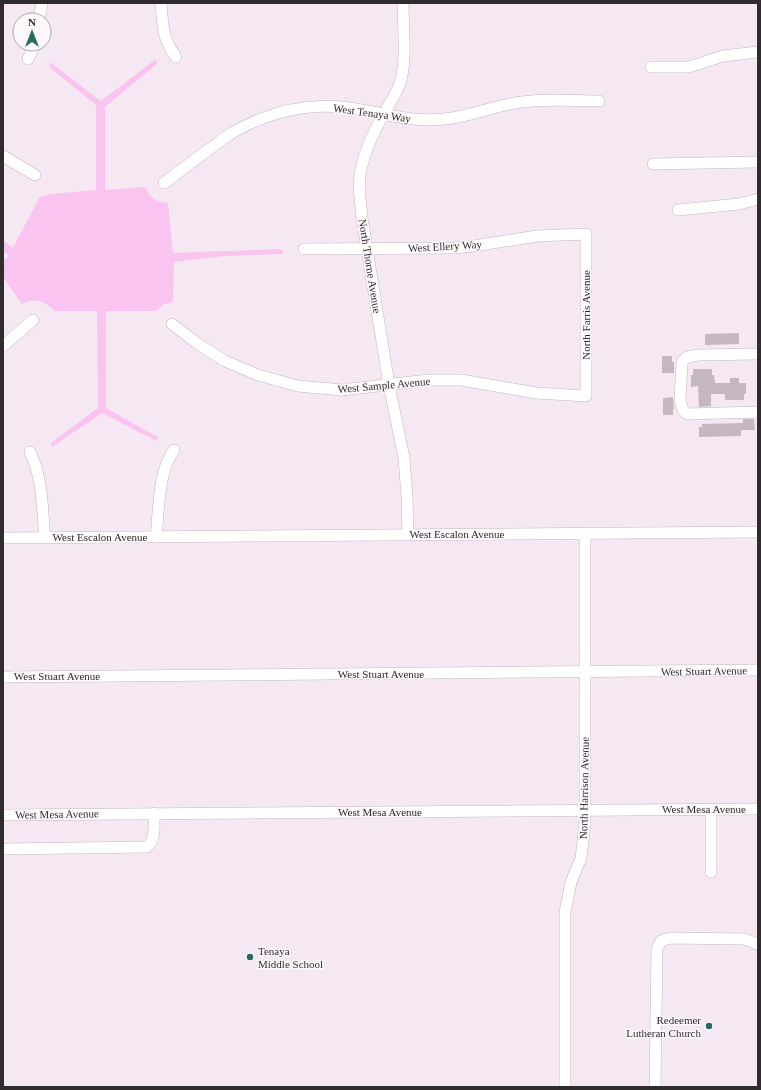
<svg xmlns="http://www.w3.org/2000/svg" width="761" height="1090" viewBox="0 0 761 1090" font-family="'Times New Roman',serif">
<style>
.green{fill:#fac4f1}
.building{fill:#c4b7c2}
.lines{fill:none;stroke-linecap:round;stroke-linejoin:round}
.minor-casing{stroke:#c3b5c0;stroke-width:12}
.minor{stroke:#fff;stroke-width:11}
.poi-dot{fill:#256c62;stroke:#fef8fc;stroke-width:1.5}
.labels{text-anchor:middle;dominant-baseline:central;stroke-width:3;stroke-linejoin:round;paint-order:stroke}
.street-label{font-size:11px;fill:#302b2f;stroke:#fef8fc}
.poi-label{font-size:11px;fill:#302b2f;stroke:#fef8fc;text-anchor:start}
</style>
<rect width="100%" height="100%" fill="#f6e8f3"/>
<!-- green -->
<path class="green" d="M156,59l1,5 -52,43v83l40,-3c5,11 12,15 23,16l5,50 109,-4 1,5 -58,2 -51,6 -1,40 -9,2 -8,7h-50v97l52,29 -2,4 -54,-28 -50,34 -1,-4 47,-35 -1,-97h-43c-8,-10 -20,-14 -32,-7l-19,-27v-16l6,-5 -6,-5v-11l10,8 26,-50 11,-4 46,-4v-85l-47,-38 1,-5 51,39z"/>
<!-- building -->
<g class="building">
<polygon points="739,333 739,344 705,345 705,334"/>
<polygon points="662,356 672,356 672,362 674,362 674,373 662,373"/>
<polygon points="693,369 712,369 712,375 714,375 715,383 730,383 730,378 739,378 739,383 746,383 746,394 744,394 744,400 725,400 725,394 711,394 711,406 699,407 698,386 691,387 691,375 693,375"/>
<polygon points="673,397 674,409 673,409 673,415 663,415 663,398"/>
<polygon points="743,419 754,419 755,430 741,430 741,436 699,437 699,427 702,427 702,424 743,423"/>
</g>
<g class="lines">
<!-- minor casing -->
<g class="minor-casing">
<g id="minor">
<path d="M161,3c2,22 1,35 15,54"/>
<path d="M403,3c0,22 4,60 -3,80 -4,12 -11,21 -17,32 -10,18 -20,40 -23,60 -2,15 1,29 2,43l27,167 15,73 3,39 1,38"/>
<polyline points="39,20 42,3"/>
<polyline points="28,59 35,44"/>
<polyline points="651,67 689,67 723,56 758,52"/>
<polyline points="3,156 35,175"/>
<polyline points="653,164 758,162"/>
<path d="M164,183c15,-11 29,-22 44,-33 7,-5 14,-11 22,-16 34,-20 73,-31 113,-27 35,4 65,16 101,12 24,-2 47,-12 71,-16 27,-5 57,-2 84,-2"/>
<polyline points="678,210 739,204 758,199"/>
<polyline points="172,324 198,344 225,361 258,375 298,386 342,390 429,380 461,380 536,393 586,396 586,234 537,236 474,246 454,248 304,249"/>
<polyline points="3,346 33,320"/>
<polyline points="758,354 698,355 687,357 682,362 680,400 683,410 687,414 758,412"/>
<path d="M30,452c13,26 12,57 15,86"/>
<path d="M156,537c3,-28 2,-65 18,-87"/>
<polyline points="3,538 758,532"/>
<polyline points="3,677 758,670"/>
<polyline points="711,809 711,872"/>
<polyline points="3,815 758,809"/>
<path d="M3,849l144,-2c9,-8 7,-22 7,-34"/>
<polyline points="565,1087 565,912 571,882 581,858 585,825 585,533"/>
<polyline points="655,1087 657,949 661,941 670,938 744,939 758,944"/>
</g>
</g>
<!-- minor -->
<use href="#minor" class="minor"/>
</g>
<!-- markers -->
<g class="poi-dot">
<circle cx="250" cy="957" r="4"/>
<circle cx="709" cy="1026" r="4"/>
</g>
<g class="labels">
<!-- street labels -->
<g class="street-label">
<text transform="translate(372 113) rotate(8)">West Tenaya Way</text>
<text transform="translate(445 246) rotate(-3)">West Ellery Way</text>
<text transform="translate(370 266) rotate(81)">North Thorne Avenue</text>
<text transform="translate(586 315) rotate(-90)">North Farris Avenue</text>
<text transform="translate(384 385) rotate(-5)">West Sample Avenue</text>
<text x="457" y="534">West Escalon Avenue</text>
<text x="100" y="537">West Escalon Avenue</text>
<text transform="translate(704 671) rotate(-1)">West Stuart Avenue</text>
<text x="381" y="674">West Stuart Avenue</text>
<text x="57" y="676">West Stuart Avenue</text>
<text transform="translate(584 788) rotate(-89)">North Harrison Avenue</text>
<text x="704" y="809">West Mesa Avenue</text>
<text x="380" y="812">West Mesa Avenue</text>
<text transform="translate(57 814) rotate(-1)">West Mesa Avenue</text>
</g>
<!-- poi labels -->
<g class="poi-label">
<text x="258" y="951">Tenaya<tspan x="258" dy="13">Middle School</tspan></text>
<text x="701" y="1020" text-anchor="end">Redeemer<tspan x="701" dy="13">Lutheran Church</tspan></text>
</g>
</g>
<!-- border -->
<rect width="761" height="1090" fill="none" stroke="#302b2f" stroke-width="8"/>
<!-- north arrow -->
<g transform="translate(32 32)"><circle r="19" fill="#fef8fc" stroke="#aca6aa"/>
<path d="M0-3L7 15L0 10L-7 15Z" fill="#256c62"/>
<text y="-6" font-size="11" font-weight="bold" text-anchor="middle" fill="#302b2f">N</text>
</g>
</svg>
